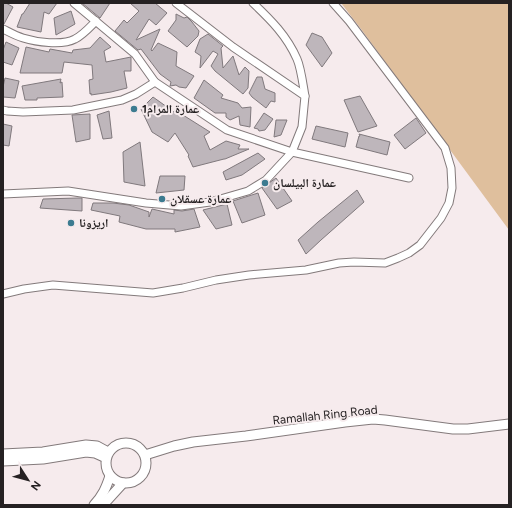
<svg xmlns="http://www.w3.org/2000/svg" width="512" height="508" viewBox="0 0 512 508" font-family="Figtree,'Noto Naskh Arabic',sans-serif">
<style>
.green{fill:#dfbf9d}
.building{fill:#beb6bb;stroke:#80797d}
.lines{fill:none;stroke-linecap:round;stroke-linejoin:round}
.minor-casing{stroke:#837a7b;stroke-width:9}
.tertiary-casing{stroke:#837a7b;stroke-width:11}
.minor{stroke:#fff;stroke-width:7}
.tertiary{stroke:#fff;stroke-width:9}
.poi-dot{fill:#3c7b90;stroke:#f6ebed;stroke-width:1.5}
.labels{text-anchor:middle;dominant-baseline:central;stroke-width:4;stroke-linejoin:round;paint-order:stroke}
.poi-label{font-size:12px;font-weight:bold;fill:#252122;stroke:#f6ebed;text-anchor:start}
.street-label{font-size:12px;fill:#252122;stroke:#f6ebed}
</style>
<rect width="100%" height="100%" fill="#f6ebed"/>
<!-- green -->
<polygon class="green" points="341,3 509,3 509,230 361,29"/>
<!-- building -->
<g class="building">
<polygon points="3,3 6,3 13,7 4,24 3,24"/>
<polygon points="30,3 57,3 49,14 44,12 41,32 17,27 22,14 23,14"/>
<polygon points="82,3 110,3 100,18"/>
<polygon points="130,3 155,3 167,13 156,25 149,19 136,40 160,29 151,50 152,51 158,43 177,52 176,66 194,76 186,88 179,87 176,85 170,86 171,82 160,74 141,49 138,50 115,31 124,20 127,23 139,11"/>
<polygon points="71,11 75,24 56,35 54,18"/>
<polygon points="176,14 184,18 187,17 192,22 199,31 198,36 187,47 168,31 176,20"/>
<polygon points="312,33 322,37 332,53 322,67 306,45"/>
<polygon points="208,34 223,46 221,48 223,68 233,56 239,75 245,67 249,71 248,88 243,94 215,71 211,66 218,54 213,51 200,68 201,56 195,52 200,39"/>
<polygon points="100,37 111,47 104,51 106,62 131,57 131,71 124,71 127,88 111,92 91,95 91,93 90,94 89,80 93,79 92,65 64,62 62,73 20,73 26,47 49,52 50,49 72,53 73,50 90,48"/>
<polygon points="6,42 19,48 12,65 3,62 3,50"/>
<polygon points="257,77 262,77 265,89 275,93 275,102 271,101 266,108 252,97 249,93"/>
<polygon points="5,78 19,81 15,98 3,97 3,87"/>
<polygon points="61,79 60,83 62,82 63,97 37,98 37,100 25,100 22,86"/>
<polygon points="204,80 223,95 221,98 238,103 242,108 251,107 250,127 240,125 239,116 230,120 226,117 226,113 215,113 194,98"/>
<polygon points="360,96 377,126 358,132 344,100"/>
<polygon points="153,97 174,112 175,110 210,132 204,136 210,150 226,141 240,145 238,149 249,149 225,159 224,159 193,167 188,156 189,155 175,133 168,142 152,132 141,109"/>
<polygon points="109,111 112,138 103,139 97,115"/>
<polygon points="264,113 273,119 265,130 259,131 258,129 254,128"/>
<polygon points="90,114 90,139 76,142 72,115"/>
<polygon points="416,118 426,133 405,149 394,135"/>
<polygon points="276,120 287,120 281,135 274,137"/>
<polygon points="3,124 12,126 9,146 3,145"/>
<polygon points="316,126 348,133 345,147 312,139"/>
<polygon points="359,134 390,142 387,155 356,147 359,136 360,136"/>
<polygon points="140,142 145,186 124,182 123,152"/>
<polygon points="258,153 265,159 242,175 226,180 223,172"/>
<polygon points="160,176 185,176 184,190 156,193"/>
<polygon points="276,178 292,201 277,209 262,188"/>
<polygon points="357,190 364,202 321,240 306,254 298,240 318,222"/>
<polygon points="258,193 265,215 242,223 233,201"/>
<polygon points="78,198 82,198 82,211 40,208 43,199"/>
<polygon points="93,203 113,203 129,205 149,212 149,217 152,209 174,214 174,210 182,211 194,209 200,227 175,232 175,229 146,229 119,222 120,216 91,210"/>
<polygon points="227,204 232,225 216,229 203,210"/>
</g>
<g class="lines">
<!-- minor casing -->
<g class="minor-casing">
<g id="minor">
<polyline points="74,3 135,54 155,82 227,130 292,152 409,178"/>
<path d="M253,3c18,17 34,33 44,56 4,9 6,26 8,37"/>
<path d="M3,29c6,3 13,7 20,9 13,4 39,8 52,1 8,-4 15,-12 21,-18"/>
<polyline points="3,110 7,111 23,112 73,110 122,100 136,94 155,82"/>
<polyline points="3,194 68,191 146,203 181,206 210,202 248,191 266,180 292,152 302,127 305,96 233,47 176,3"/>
<polyline points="3,294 24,289 53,285 153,293 183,288 216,280 249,275 306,270 339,263 354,262 385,263 398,258 409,253 420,245 441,218 449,203 452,188 451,168 445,148 349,21 333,3"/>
</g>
</g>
<!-- tertiary casing -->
<g class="tertiary-casing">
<g id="tertiary">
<circle cx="126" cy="463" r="20"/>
<polyline points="3,454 43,452 86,445 97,446 108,452"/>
<polyline points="145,455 174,446 193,442 246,436 345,422 373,419 385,420 453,429 468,429 509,424"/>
<polyline points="3,461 43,459 86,452 95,453 106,458"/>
<path d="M94,505c9,-10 12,-17 16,-29"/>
<polyline points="103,505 123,483"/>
</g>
</g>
<!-- minor -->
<use href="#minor" class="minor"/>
<!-- tertiary -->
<use href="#tertiary" class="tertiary"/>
</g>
<!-- markers -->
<g class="poi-dot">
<circle cx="134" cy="109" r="4"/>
<circle cx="265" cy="183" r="4"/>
<circle cx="162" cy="199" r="4"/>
<circle cx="71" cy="223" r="4"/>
</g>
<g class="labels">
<!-- poi labels -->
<g class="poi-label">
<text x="142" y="109">عمارة المرام1</text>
<text x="273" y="183">عمارة البيلسان</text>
<text x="170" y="199">عمارة عسقلان</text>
<text x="79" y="223">اريزونا</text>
</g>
<!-- street labels -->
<g class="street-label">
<text transform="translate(325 415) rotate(-6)">Ramallah Ring Road</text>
</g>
</g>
<!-- border -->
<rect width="512" height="508" fill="none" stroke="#252122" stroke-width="8"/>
<!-- north arrow -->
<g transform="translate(28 480) rotate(126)" stroke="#f6ebed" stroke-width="3" paint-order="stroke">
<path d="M0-3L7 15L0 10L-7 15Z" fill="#252122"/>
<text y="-6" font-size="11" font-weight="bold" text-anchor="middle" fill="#252122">N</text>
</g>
</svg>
